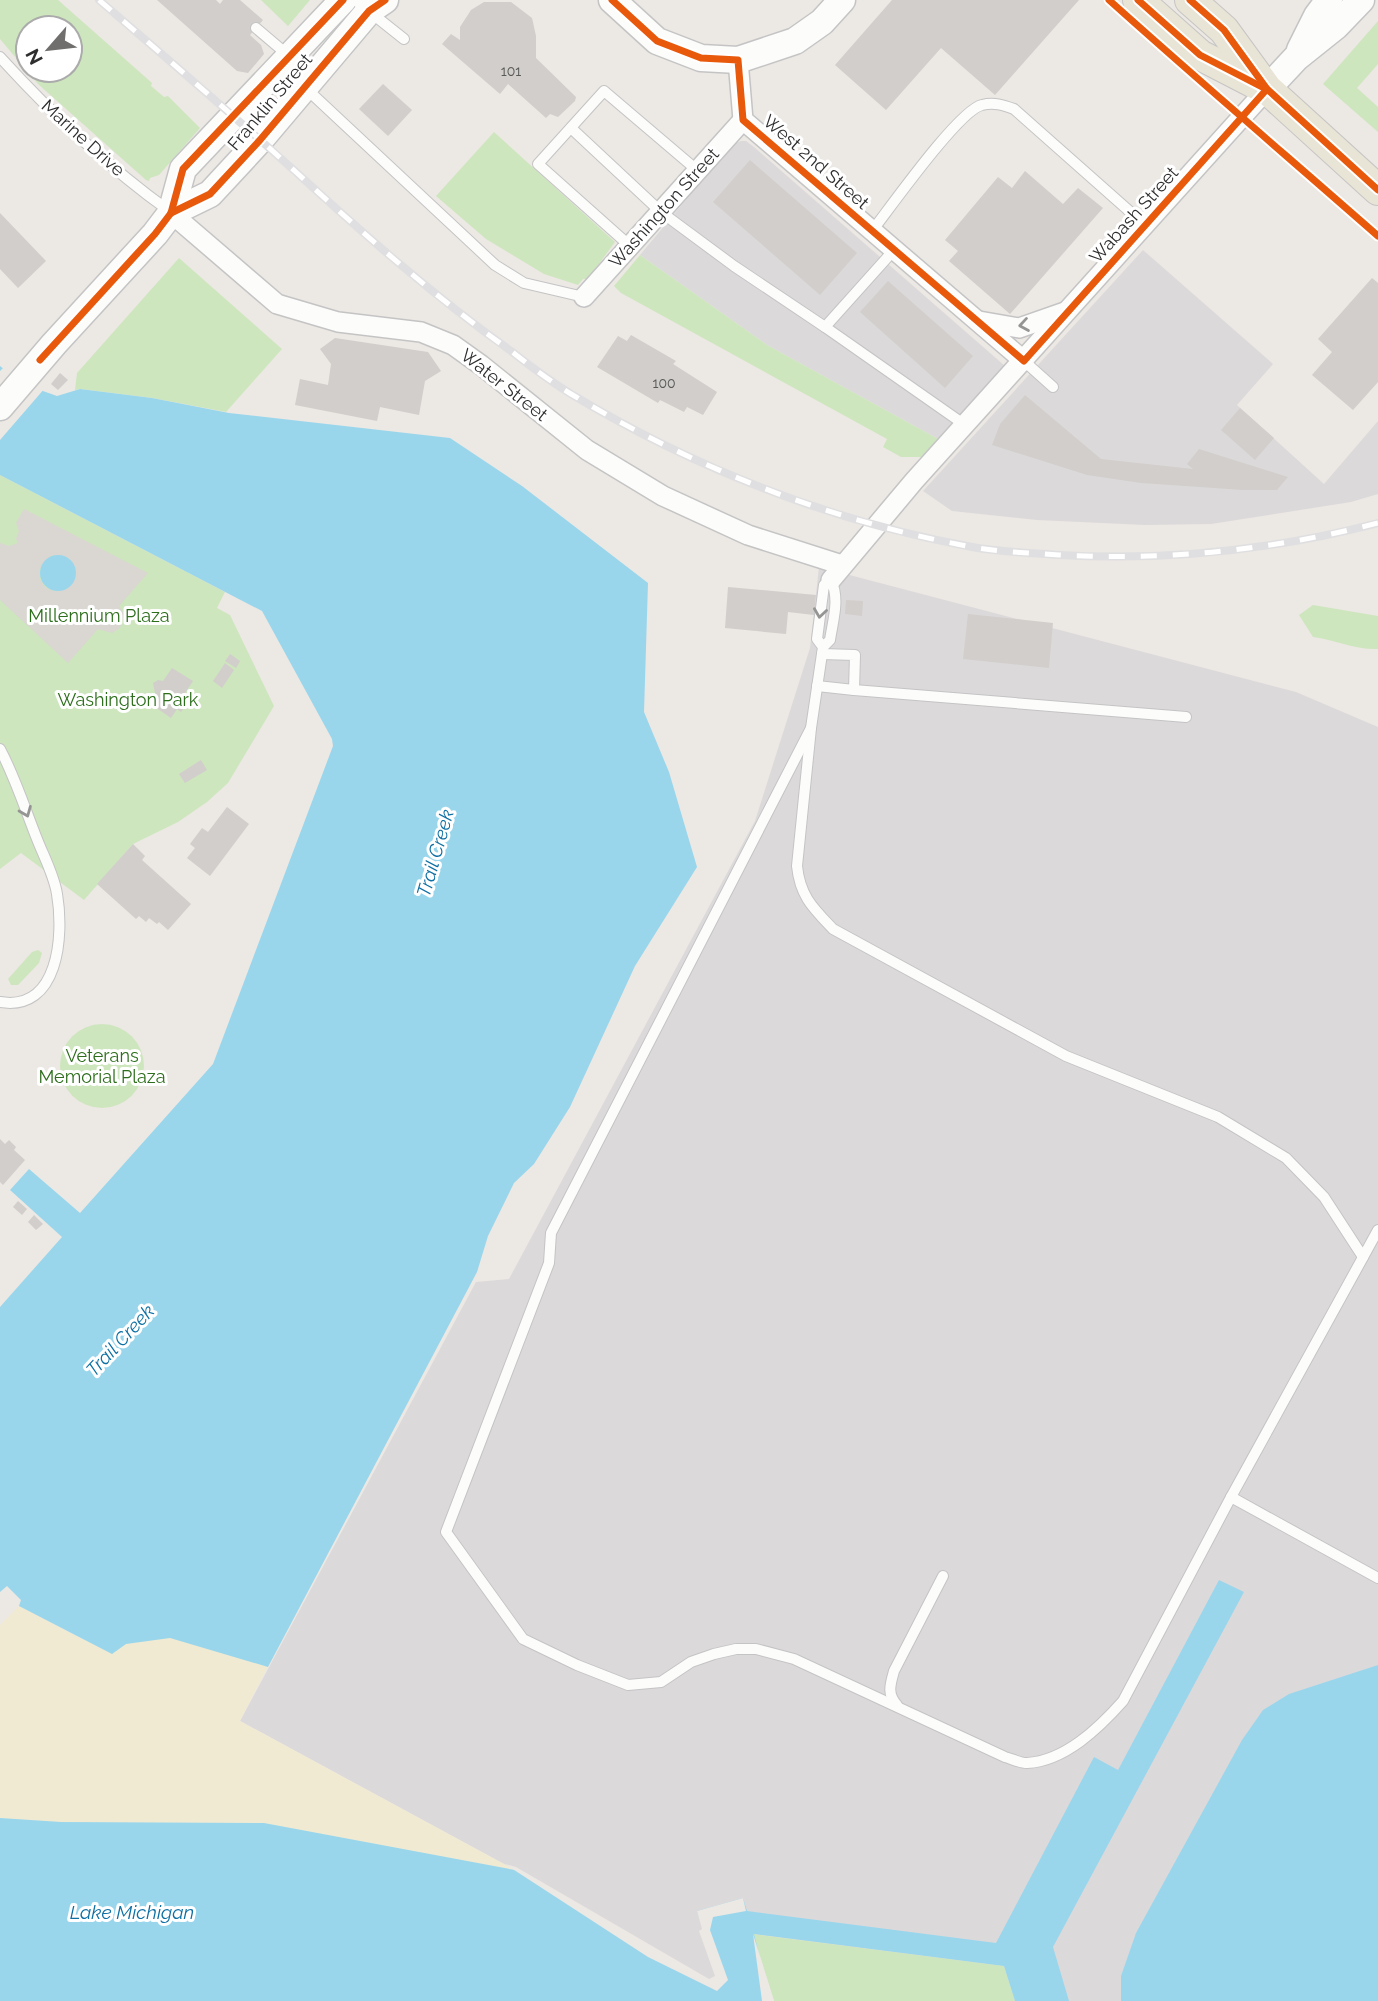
<svg xmlns="http://www.w3.org/2000/svg" width="1378" height="2001" viewBox="0 0 1378 2001" font-family="Raleway,sans-serif">
	<style>
		.industrial { fill: #dcd9db }
		.green { fill: #cee6be; fill-rule: evenodd }
		.sand { fill: #f0ead3 }
		.plaza { fill: #dad6d2; fill-rule: evenodd }
		.water { fill: #99d6ec }
		.pier { fill: #ece8e4 }
		.building { fill: #d1cecb }
		.lines { fill: none; stroke-linecap: round; stroke-linejoin: round }
		.lane-casing { stroke: #c5c4c5; stroke-width: 12 }
		.street-casing { stroke: #c5c4c5; stroke-width: 22 }
		.secondary-casing { stroke: #c5c4c5; stroke-width: 29 }
		.primary-casing { stroke: #c6c5c4; stroke-width: 32 }
		.lane { stroke: #fcfcfb; stroke-width: 10 }
		.street { stroke: #fcfcfb; stroke-width: 19 }
		.secondary { stroke: #fcfcfb; stroke-width: 26 }
		.primary { stroke: #e8e4d6; stroke-width: 30 }
		.rail-casing { stroke: #dfdfe1; stroke-width: 8 }
		.rail { stroke: #fff; stroke-width: 5; stroke-dasharray: 16; stroke-linecap: butt }
		.cycleway-casing { stroke: #fff; stroke-width: 11 }
		.cycleway { stroke: #e8590c; stroke-width: 7 }
		.oneway { stroke: #959594 }
		.labels { text-anchor: middle; stroke-width: 6; stroke-linejoin: round; paint-order: stroke }
		.number-label { font-size: 14px; fill: #585857 }
		.street-label { font-size: 18px; fill: #2e2e2e; stroke: #fff }
		.park-label { font-size: 18px; fill: #2c6e1b; stroke: #fff }
		.water-label { font-size: 19px; font-style: italic; fill: #0d6fa3; stroke: #fff }
	</style>
	<rect width="100%" height="100%" fill="#ece8e4"/>
	<!-- industrial -->
	<g class="industrial">
		<path d="M741,141H746L754,147L1005,366L940,440L767,345L640,255L720,159L734,144Z"/>
		<path d="M1143,250L1273,364L1237,405L1324,484L1378,421V494L1351,502L1211,524L1145,525L1037,520L952,511L923,491Z"/>
		<path d="M819,567L1296,692L1378,727V2001H1015L1004,1966L753,1934L719,1978L709,1983L515,1870L240,1721L476,1282L509,1279L755,821L810,648Z"/>
	</g>
	<!-- green -->
	<g class="green">
		<path d="M0,0H58L152,83L151,86L164,97L168,96L200,128L159,175L150,178L149,181L146,180L38,84L0,39ZM28,28H70V70H28Z"/>
		<path d="M261,0H310L288,26Z"/>
		<path d="M1378,21V64L1357,88L1378,107V132L1323,84Z"/>
		<path d="M494,132L615,242L588,279H583L578,285L544,274L486,239L436,196Z"/>
		<path d="M640,255L767,345L940,440L921,457H901L883,447L887,439L621,293L614,286Z"/>
		<path d="M179,258L282,349L226,412L152,398L80,389L75,390L77,373Z"/>
		<path d="M0,475L225,592L217,608L230,615L274,706L228,783L207,802L178,822L133,844L84,900L21,853L0,869Z"/>
		<path d="M1313,605L1378,616V649C1355,650 1335,640 1313,637L1299,615Z"/>
		<path d="M38,950L42,953L39,963L18,985H11L8,979L32,952Z"/>
		<circle cx="102" cy="1066" r="42"/>
		<path d="M753,1934L1004,1966L1015,2001H774Z"/>
	</g>
	<!-- sand -->
	<path class="sand" d="M19,1606L84,1640L135,1628L278,1647L240,1721L515,1870L648,1957L0,2001V1625Z"/>
	<!-- plaza -->
	<path class="plaza" d="M24,509L148,573L119,606L124,614L120,628L112,633L98,629L68,663L0,600V543L9,546L18,543L16,539L19,531L16,523ZM60,555L69,559L75,567L76,577L67,589L54,591L45,587L40,579V569L45,561L51,556Z"/>
	<!-- water -->
	<g class="water">
		<path d="M0,366L23,384L57,396L80,389L152,398L229,413L450,438L522,486L648,583L644,712L669,772L697,867L635,966L570,1107L534,1164L514,1183L488,1236L477,1272L268,1667L170,1638L126,1644L112,1654L19,1606L21,1600L7,1586L0,1592V1307L62,1237L10,1190L29,1169L80,1213L213,1064L333,746L332,739L262,611L0,475Z"/>
		<circle cx="58" cy="573" r="18"/>
		<path d="M1219,1580L1244,1592L1053,1947L1069,2001H1015L1004,1966L754,1934L771,2001H0V1818L61,1822L264,1823L515,1870L709,1983L719,1978L697,1911L743,1898L747,1911L996,1943L1094,1757L1118,1770Z"/>
		<path d="M1378,1665V2001H1121V1976L1136,1933L1242,1740L1263,1710L1289,1694Z"/>
	</g>
	<!-- pier -->
	<g class="pier">
		<path d="M5,366L25,381L45,388L0,440V371Z"/>
		<path d="M505,1864L516,1867L709,1979L715,1976L699,1931L702,1929L697,1911L743,1898L746,1911L713,1917L710,1930L728,1980L717,1991L648,1957Z"/>
		<path d="M753,1934L774,2001H762Z"/>
	</g>
	<!-- building -->
	<g class="building">
		<path d="M157,0H216L220,4L223,0H240L263,20L250,35L261,45L264,54L248,73L237,71Z"/>
		<path d="M892,0H1079L995,95L941,48L886,110L835,65Z"/>
		<path d="M484,2H511L532,18L536,36V58L576,97L575,101L558,117L550,114L546,118L508,84L500,94L442,44L451,34L460,40V27L471,10Z"/>
		<path d="M383,84L412,110L388,136L359,109Z"/>
		<path d="M750,160L857,253L820,295L713,202Z"/>
		<path d="M1025,171L1063,204L1078,188L1103,208L1010,314L949,261L958,251L945,240L998,177L1012,188Z"/>
		<path d="M0,213L46,261L18,288L0,269Z"/>
		<path d="M1372,278L1378,283V382L1353,410L1312,375L1332,352L1318,339Z"/>
		<path d="M888,281L973,356L945,388L860,312Z"/>
		<path d="M631,335L676,361L673,364L717,392L703,415L687,407L684,412L660,400L658,403L597,367L618,336L627,341Z"/>
		<path d="M335,338L428,352L441,371L425,381L419,415L380,407L377,421L295,405L300,379L328,385L331,364L320,349Z"/>
		<path d="M60,373L68,380L58,390L51,384Z"/>
		<path d="M1025,395L1101,459L1193,469L1187,464L1199,449L1288,477L1277,490H1243L1141,483L1087,475L992,445L1000,424Z"/>
		<path d="M1240,408L1274,438L1255,460L1221,430Z"/>
		<path d="M728,587L816,595L814,615L788,612L786,634L725,628Z"/>
		<path d="M846,600L863,601L862,616L845,614Z"/>
		<path d="M968,614L1053,623L1049,668L963,659Z"/>
		<path d="M230,654L240,661L236,668L225,661Z"/>
		<path d="M225,663L234,670L222,688L213,681Z"/>
		<path d="M172,668L193,681L183,696L189,701L181,712L177,709L171,718L149,703L155,693L153,683L158,680L163,681Z"/>
		<path d="M201,760L207,770L185,783L179,774Z"/>
		<path d="M227,807L249,824L210,876L187,858L195,848L190,844L202,828L208,832Z"/>
		<path d="M133,844L145,856L142,860L191,904L168,930L159,922L157,924L149,918L146,922L139,916L136,919L97,884Z"/>
		<path d="M0,1139L5,1144L9,1140L16,1147L14,1150L25,1160L3,1185L0,1182Z"/>
		<path d="M18,1201L27,1209L22,1215L13,1207Z"/>
		<path d="M34,1215L43,1224L36,1230L28,1222Z"/>
	</g>
	<g class="lines">
		<!-- lane casing -->
		<g class="lane-casing">
			<g id="lane">
				<path d="M355,0L404,39"/>
				<path d="M256,28L289,56"/>
				<path d="M0,57C51,113 107,166 168,210"/>
				<path d="M282,66L495,265L524,283L584,297"/>
				<path d="M571,128L661,212L734,266L825,327L894,250"/>
				<path d="M872,231C890,208 959,110 982,105C994,102 1003,105 1014,109L1145,225"/>
				<path d="M630,246L538,164L604,91L698,171"/>
				<path d="M825,327L965,425"/>
				<path d="M1024,361L1053,387"/>
				<path d="M823,647L817,639L824,585L831,580C840,599 833,620 830,640L823,647L811,728L797,866C800,896 813,908 833,929L1066,1056L1218,1117L1286,1158L1324,1197L1363,1257"/>
				<path d="M822,654L855,655L854,690L1186,717"/>
				<path d="M817,686L854,690"/>
				<path d="M811,728L551,1233L549,1263L446,1532L523,1639L577,1665L628,1685L661,1682L691,1662L714,1654L736,1649H756L794,1659L1005,1757C1012,1759 1020,1763 1027,1763C1065,1761 1099,1728 1123,1701L1231,1497L1378,1230"/>
				<path d="M0,749C15,777 25,809 37,839C44,857 54,875 57,894C64,935 59,1012 0,1002"/>
				<path d="M1231,1497L1378,1578"/>
				<path d="M897,1705C887,1694 890,1685 894,1671L943,1576"/>
			</g>
		</g>
		<!-- street casing -->
		<g class="street-casing">
			<g id="street">
				<path d="M738,60L743,120L1024,361"/>
				<path d="M171,213L277,304L338,322L421,332L453,345L481,365L587,450L663,496L748,535L842,565"/>
				<path d="M584,297L743,120"/>
				<path d="M979,321L1019,328L1065,312"/>
				<path d="M831,580L914,481L1267,89"/>
			</g>
		</g>
		<!-- secondary casing -->
		<g class="secondary-casing">
			<g id="secondary">
				<path d="M612,0L657,41L701,58L738,60L795,41L822,22L842,0"/>
				<path d="M1300,50L1317,16L1329,0"/>
				<path d="M1267,89L1296,58L1336,26L1361,0"/>
				<path d="M171,213L210,194L260,140L369,11L385,0"/>
				<path d="M0,407L54,344L155,234L171,213L183,169L343,0"/>
			</g>
		</g>
		<!-- primary casing -->
		<g class="primary-casing">
			<g id="primary">
				<path d="M1138,0L1200,55L1260,86"/>
				<path d="M1190,0L1224,30L1267,89L1378,190"/>
			</g>
		</g>
		<!-- lane -->
		<use href="#lane" class="lane"/>
		<!-- street -->
		<use href="#street" class="street"/>
		<!-- secondary -->
		<use href="#secondary" class="secondary"/>
		<!-- primary -->
		<use href="#primary" class="primary"/>
		<!-- rail casing -->
		<g class="rail-casing">
			<path id="rail" d="M99,0C165,57 232,114 297,173C366,236 435,297 511,351C530,366 550,381 571,394C694,468 830,521 972,547C1000,552 1030,553 1059,555C1167,561 1273,550 1378,523"/>
		</g>
		<!-- rail -->
		<use href="#rail" class="rail"/>
		<!-- cycleway casing -->
		<g class="cycleway-casing">
			<g id="cycleway">
				<path d="M612,0L657,41L701,58L738,60L743,120L1024,361L1267,89"/>
				<path d="M1109,0C1198,80 1288,157 1378,236"/>
				<path d="M1138,0L1200,55L1264,88"/>
				<path d="M1190,0L1224,30L1267,89L1378,190"/>
				<path d="M171,213L210,194L260,140L369,11L385,0"/>
				<path d="M40,360L155,234L171,213L183,169L343,0"/>
			</g>
		</g>
		<!-- cycleway -->
		<use href="#cycleway" class="cycleway"/>
	</g>
	<!-- one-way arrows -->
	<defs><path id="oneway-chevron" d="M-2-3.5L2.5 0L-2 3.5" fill="none" stroke-width="1.6" stroke-linecap="round" stroke-linejoin="round" transform="scale(1.75)"/></defs>
	<g class="oneway">
		<use href="#oneway-chevron" transform="translate(1024 325) rotate(171)"/>
		<use href="#oneway-chevron" transform="translate(820 613) rotate(98)"/>
		<use href="#oneway-chevron" transform="translate(26 812) rotate(68)"/>
	</g>
	<g class="labels">
		<!-- number labels -->
		<g class="number-label">
			<text x="511" y="76">101</text>
			<text x="664" y="388">100</text>
		</g>
		<!-- street labels -->
		<g class="street-label">
			<text transform="translate(270 102) rotate(-50)" y="6">Franklin Street</text>
			<text transform="translate(83 138) rotate(42)" y="6">Marine Drive</text>
			<text transform="translate(816 162) rotate(41)" y="6">West 2nd Street</text>
			<text transform="translate(664 208) rotate(-48)" y="6">Washington Street</text>
			<text transform="translate(1134 215) rotate(-48)" y="6">Wabash Street</text>
			<text transform="translate(504 385) rotate(38)" y="6">Water Street</text>
		</g>
		<!-- park labels -->
		<g class="park-label">
			<text x="99" y="622">Millennium Plaza</text>
			<text x="128" y="706">Washington Park</text>
			<text x="102" y="1062">Veterans<tspan x="102" dy="21">Memorial Plaza</tspan></text>
		</g>
		<!-- water labels -->
		<g class="water-label">
			<text transform="translate(435 853) rotate(-74)" y="7">Trail Creek</text>
			<text transform="translate(120 1340) rotate(-47)" y="7">Trail Creek</text>
			<text x="132" y="1919">Lake Michigan</text>
		</g>
	</g>
	<!-- north arrow -->
	<g transform="translate(49 49) rotate(242)"><circle r="33" fill="#ffffff" stroke="#ababab" stroke-width="2"/>
	<path d="M0-5L12 26L0 18L-12 26Z" fill="#706f6e"/>
	<text y="-10" font-size="19" font-weight="bold" text-anchor="middle" fill="#2e2e2e">N</text>
	</g>
</svg>
